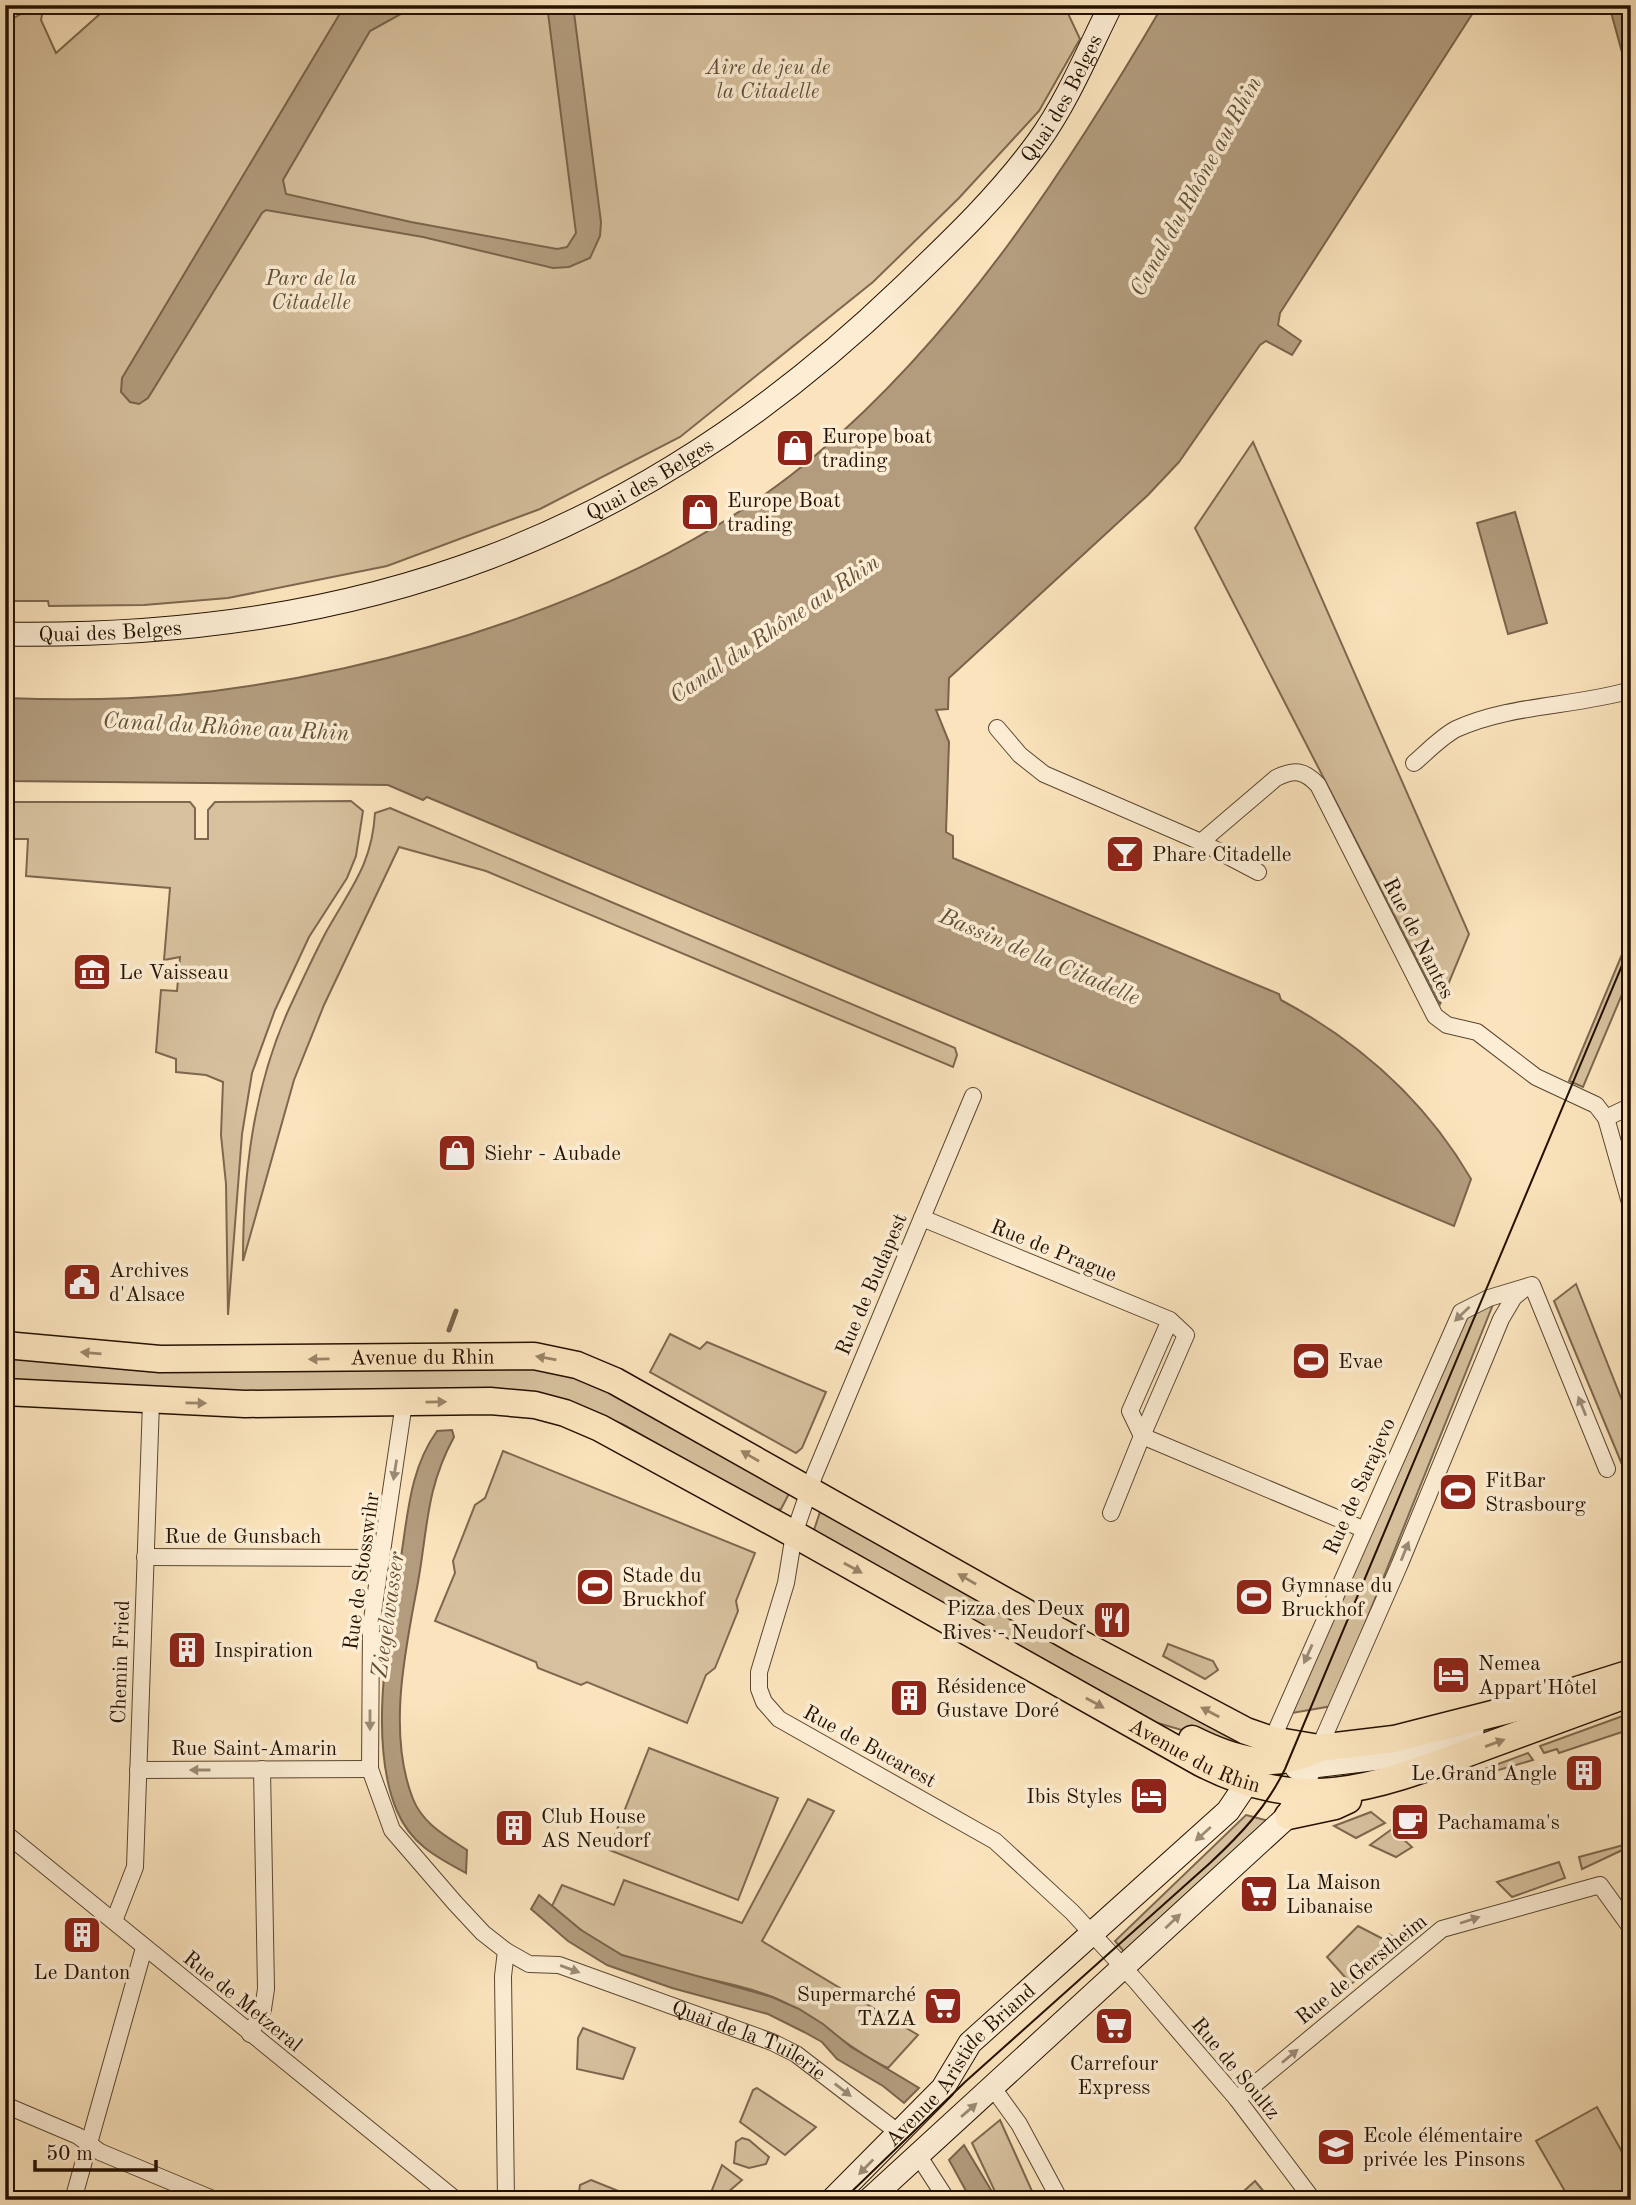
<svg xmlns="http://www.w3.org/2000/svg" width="1636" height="2205" viewBox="0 0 1636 2205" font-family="'Old Standard TT',serif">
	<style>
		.green { fill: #d6c09d; stroke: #7d684f; stroke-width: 2 }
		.water { fill: #b29c7d; stroke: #79644b; stroke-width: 2 }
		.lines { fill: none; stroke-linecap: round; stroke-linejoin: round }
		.stream { stroke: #79644b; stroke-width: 5 }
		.street-casing { stroke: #5a4630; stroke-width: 18 }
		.secondary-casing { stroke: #241101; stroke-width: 25 }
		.primary-casing { stroke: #241101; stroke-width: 29 }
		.street { stroke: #fcedd4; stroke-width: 16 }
		.secondary { stroke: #fcedd4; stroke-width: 23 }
		.primary { stroke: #fbe4bd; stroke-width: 26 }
		.tram { stroke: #241101; stroke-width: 2 }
		.oneway { fill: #9b8a75 }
		.oneway2 { fill: #9a8568 }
		.labels { text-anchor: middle; stroke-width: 7; stroke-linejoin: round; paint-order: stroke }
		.park-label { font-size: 21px; font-style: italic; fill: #624e38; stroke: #fcedd4 }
		.street-label { font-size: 21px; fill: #241101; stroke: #fcedd4 }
		.poi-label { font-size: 21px; fill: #241101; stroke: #fcedd4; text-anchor: start }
		.water-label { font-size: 23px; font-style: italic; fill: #645039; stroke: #fcedd4 }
	</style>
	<rect width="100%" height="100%" fill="#fbe4bd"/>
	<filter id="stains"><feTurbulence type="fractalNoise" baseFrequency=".00286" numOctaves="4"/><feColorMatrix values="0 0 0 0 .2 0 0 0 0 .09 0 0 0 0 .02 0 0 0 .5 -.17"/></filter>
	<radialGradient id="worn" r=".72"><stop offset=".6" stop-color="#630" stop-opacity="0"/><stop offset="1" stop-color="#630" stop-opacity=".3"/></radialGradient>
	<!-- green -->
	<g class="green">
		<path d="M37,5H44L41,20L56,53L110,5H1064L1080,39L1039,111L959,198L873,282L680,437L540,509L387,566L228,598L144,605L49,606L48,601H5V23Z"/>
		<path d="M1253,442L1469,934L1440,1004L1195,528Z"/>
		<path d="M351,801L363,811L356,856L347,878L309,937L275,1010L252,1073L242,1134L228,1315L226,1184L221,1135L223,1082L206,1075L176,1072V1059L156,1052L161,990L177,991L180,957L164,960L170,888L26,876L28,839H5V802H190L195,808V839H208V810L215,802Z"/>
		<path d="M390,808L955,1048L957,1055L953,1067L486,871L399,847L324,1005L294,1080L243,1261C243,1175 253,1090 288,1011C300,985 312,959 325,934C349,890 372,866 375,813Z"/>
		<path d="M1631,933V973L1583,1087L1569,1081Z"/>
		<path d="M1576,1284L1631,1423V1486L1554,1301Z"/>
		<path d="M1494,1302L1332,1706L1292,1713L1461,1318Z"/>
		<path d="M670,1334L700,1349L707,1342L826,1392L802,1448L796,1453L650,1372Z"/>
		<path d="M5,1355L515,1363L582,1377L792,1488L781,1509L774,1510L624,1425L583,1407L5,1384Z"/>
		<path d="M503,1451L755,1553L736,1601L738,1611L715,1668L706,1675L687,1723L587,1682L581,1685L538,1668L536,1662L435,1621L455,1573L453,1561L475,1505L485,1498Z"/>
		<path d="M821,1509L1242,1740L1250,1750L1144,1719L812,1536Z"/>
		<path d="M1168,1644L1213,1661L1218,1670L1205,1679L1163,1656Z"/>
		<path d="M1631,1713V1729L1559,1753L1557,1749L1544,1753L1540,1746Z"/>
		<path d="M649,1748L778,1798L738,1900L609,1850Z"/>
		<path d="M1528,1753L1533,1760L1461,1781L1460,1778Z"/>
		<path d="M808,1799L834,1811L762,1941L918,2035L888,2068C847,2049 817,2016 775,1998C726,1978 670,1976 621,1955C595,1944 574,1924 552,1906L562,1885L614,1905L624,1880L742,1923Z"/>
		<path d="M1371,1812L1385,1823L1356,1838L1334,1826Z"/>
		<path d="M1246,1815L1269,1821L1131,1960L1115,1941Z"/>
		<path d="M1392,1829L1412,1847L1396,1857L1370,1845Z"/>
		<path d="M1631,1843V1846L1582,1869L1579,1857Z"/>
		<path d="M1559,1862L1565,1878L1512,1897L1497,1882Z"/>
		<path d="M1358,1926L1383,1939L1389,1934L1403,1944L1351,1984L1327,1957Z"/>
		<path d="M583,2028L635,2048L623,2079L577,2069L578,2038Z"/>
		<path d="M757,2088L816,2127L785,2155L740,2122L753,2090Z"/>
		<path d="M1597,2107L1631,2168V2200H1570L1536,2141Z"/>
		<path d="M1000,2120L1036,2200H999L972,2143Z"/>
		<path d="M742,2138L749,2140L769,2157L766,2164L749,2168L734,2163L736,2142Z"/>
		<path d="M722,2165L742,2180L719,2200H708Z"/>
		<path d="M591,2180L636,2198L637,2200H578L580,2185Z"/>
		<path d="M1255,2181L1271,2200H1234Z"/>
	</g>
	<!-- water -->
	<g class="water">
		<path d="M345,5H417L370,31L283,180L286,194L411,222L557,249L567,247L576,233L547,5H573L601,222L600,236L590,258L569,267L553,268L423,237L266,210L262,213L148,398L139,404L130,402L121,392L122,378Z"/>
		<path d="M1163,5H1478L1280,313L1278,325L1301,341L1292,355L1266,341L1260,345L1179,462L1148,495L949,678L948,709L936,710L949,742L946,832L953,836V858L1279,994L1281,1000C1361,1043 1425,1100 1471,1179L1454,1226L427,797L423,800L388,785L5,781V698C63,700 121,700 178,695C390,674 653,594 817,454C961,332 1068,167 1163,5Z"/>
		<path d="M1609,5H1631V85Z"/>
		<path d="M1515,512L1547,623L1508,634L1477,523Z"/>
		<path d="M452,1430L454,1437C424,1492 428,1534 416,1593C404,1656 388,1736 413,1799C423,1824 446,1836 467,1850L466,1873C436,1857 411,1844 397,1811C367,1741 389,1630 401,1557C408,1513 410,1469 437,1431Z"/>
		<path d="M539,1895L581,1930L622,1955L772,1997L799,2009L823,2024L851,2047L919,2088L904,2103L883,2086L837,2059L822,2042L804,2032L768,2014L672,1988L607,1965L568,1941L531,1909Z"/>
		<path d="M964,2145L997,2200H971L949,2160Z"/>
	</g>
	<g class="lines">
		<!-- stream -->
		<path class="stream" d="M449,1330L456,1311"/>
		<!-- street casing -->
		<g class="street-casing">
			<g id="street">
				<path d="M5,7L9,5"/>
				<path d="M997,728L1020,755L1044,774L1201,842L1258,872"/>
				<path d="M1414,763C1427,752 1441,737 1456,729C1511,704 1574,707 1631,690"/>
				<path d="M1201,842L1276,778C1294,769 1304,770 1318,785L1435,1016L1447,1025L1477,1032L1536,1077L1596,1105L1606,1118L1631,1206"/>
				<path d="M973,1096L814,1476L794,1534L786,1583L759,1672V1689L764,1702L779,1719L995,1841L1072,1912L1135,1980L1237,2099L1313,2200"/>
				<path d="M1606,1118L1631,1106"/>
				<path d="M922,1218L1170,1320L1186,1335L1142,1436L1130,1411L1170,1320"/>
				<path d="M404,1403L371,1626L370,1769L392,1830L455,1903L483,1933L506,1951L503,1976L506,2200"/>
				<path d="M1111,1513L1142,1436L1363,1529"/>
				<path d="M145,1557L382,1558"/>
				<path d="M1272,1740L1461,1312L1489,1298L1532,1285L1607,1469"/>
				<path d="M1319,1748L1399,1566L1501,1319L1514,1297L1524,1289"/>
				<path d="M138,1770L370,1769"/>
				<path d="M5,1833L456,2200"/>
				<path d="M114,1921L135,1867L151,1402"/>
				<path id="s1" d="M506,1951L529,1964L559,1965L772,2042L796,2054L899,2133"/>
				<path d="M250,2034L263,2009L266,1989L262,1769"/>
				<path d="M993,2088L1019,2124L1060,2200"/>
				<path d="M1237,2099L1442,1929L1600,1885L1631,1928"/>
				<path d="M5,2105L78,2136L100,2152L215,2200"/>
				<path d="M918,2155L947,2200"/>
				<path d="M73,2200L144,1948"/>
			</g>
		</g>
		<!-- secondary casing -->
		<g class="secondary-casing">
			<g id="secondary">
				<path id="s2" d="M5,634C363,639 640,539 900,290C949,243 997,198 1038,142C1068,100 1088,51 1111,5"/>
				<path d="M1297,1768L1387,1757L1472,1731"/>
				<path id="s3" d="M832,2200L943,2088L970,2043L1228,1811L1257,1768"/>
				<path d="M869,2200L1288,1816L1319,1748"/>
			</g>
		</g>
		<!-- primary casing -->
		<g class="primary-casing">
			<g id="primary">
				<path id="s4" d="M5,1345L160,1359L534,1356L577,1365L615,1381L1080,1643L1246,1731L1272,1740L1319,1748L1394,1739L1536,1703L1631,1673"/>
				<path id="s5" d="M5,1392L245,1404L490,1401L535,1405L565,1413L600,1428L794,1534L1201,1763C1304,1816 1376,1787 1476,1750C1528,1731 1579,1712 1631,1693"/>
				<path d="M1192,1739C1234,1760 1271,1771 1315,1750"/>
				<path d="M1288,1816L1335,1806L1348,1800"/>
			</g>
		</g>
		<!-- street -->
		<use href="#street" class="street"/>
		<!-- secondary -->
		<use href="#secondary" class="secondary"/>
		<!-- primary -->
		<use href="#primary" class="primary"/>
		<!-- tram -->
		<path class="tram" d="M843,2200L965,2082L1210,1863C1241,1834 1266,1808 1285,1769L1631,944"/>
	</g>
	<!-- one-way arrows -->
	<defs><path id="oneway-solid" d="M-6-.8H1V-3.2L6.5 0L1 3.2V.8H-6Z" transform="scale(1.75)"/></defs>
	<g class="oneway">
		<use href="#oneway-solid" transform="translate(1462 1314) rotate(136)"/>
		<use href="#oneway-solid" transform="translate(1582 1406) rotate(-112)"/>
		<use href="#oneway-solid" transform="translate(395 1470) rotate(99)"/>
		<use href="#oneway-solid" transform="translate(1405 1551) rotate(-68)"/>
		<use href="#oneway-solid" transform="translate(1308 1654) rotate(114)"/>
		<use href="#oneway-solid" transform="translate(370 1720) rotate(90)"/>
		<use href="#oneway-solid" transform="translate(200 1770) rotate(180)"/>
		<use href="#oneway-solid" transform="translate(1203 1834) rotate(138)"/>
		<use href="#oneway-solid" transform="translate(1470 1920) rotate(-18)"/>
		<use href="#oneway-solid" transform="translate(1173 1921) rotate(-43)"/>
		<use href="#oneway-solid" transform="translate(570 1969) rotate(20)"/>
		<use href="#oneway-solid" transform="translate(1290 2056) rotate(-40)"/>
		<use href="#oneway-solid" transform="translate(843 2090) rotate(38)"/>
		<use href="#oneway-solid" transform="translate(969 2110) rotate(-41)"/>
		<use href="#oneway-solid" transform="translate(866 2167) rotate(134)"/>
	</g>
	<g class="oneway2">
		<use href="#oneway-solid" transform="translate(91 1353) rotate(-175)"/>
		<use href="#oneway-solid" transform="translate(546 1358) rotate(-170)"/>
		<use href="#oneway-solid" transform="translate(319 1359) rotate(179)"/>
		<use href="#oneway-solid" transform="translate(436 1402) rotate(-1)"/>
		<use href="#oneway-solid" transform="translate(196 1403) rotate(1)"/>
		<use href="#oneway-solid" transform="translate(750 1456) rotate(-150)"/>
		<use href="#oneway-solid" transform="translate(853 1568) rotate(29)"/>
		<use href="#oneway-solid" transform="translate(967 1579) rotate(-150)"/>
		<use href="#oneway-solid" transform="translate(1095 1703) rotate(29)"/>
		<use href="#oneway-solid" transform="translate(1210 1712) rotate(-152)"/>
		<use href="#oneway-solid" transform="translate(1495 1743) rotate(-20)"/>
	</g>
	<!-- icons -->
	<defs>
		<g id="shop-square" transform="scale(2.0125)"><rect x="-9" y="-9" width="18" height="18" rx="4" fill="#8f2418" stroke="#fcedd4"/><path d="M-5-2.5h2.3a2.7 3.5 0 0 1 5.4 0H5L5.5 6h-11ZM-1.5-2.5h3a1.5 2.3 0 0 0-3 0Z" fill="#fff"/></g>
		<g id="bar-square" transform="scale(2.0125)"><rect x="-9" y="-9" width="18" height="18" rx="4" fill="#8f2418" stroke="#fcedd4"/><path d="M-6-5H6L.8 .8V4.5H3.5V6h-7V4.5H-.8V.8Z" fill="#fff"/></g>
		<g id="museum-square" transform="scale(2.0125)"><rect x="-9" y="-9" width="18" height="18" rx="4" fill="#8f2418" stroke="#fcedd4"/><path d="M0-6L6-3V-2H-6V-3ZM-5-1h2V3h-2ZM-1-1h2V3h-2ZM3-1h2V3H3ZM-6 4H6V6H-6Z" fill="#fff"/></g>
		<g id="civic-square" transform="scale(2.0125)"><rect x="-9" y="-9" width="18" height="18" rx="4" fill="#8f2418" stroke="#fcedd4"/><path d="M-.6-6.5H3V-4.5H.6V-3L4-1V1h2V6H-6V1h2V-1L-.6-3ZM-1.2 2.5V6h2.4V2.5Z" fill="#fff"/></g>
		<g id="stadium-square" transform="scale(2.0125)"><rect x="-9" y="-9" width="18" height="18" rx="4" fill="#8f2418" stroke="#fcedd4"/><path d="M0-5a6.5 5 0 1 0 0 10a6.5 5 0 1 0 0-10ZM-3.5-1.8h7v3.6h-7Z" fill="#fff"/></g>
		<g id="restaurant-square" transform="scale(2.0125)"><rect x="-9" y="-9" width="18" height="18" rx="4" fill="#8f2418" stroke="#fcedd4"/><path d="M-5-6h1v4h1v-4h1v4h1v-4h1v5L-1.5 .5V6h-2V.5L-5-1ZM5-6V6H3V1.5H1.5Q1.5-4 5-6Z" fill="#fff"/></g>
		<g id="building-square" transform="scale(2.0125)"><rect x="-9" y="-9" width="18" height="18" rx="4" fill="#8f2418" stroke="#fcedd4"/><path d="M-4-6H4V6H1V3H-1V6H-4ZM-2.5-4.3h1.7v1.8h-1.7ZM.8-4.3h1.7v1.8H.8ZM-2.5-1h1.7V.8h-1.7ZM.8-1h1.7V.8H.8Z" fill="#fff"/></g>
		<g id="hotel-square" transform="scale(2.0125)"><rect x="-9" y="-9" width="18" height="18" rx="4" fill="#8f2418" stroke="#fcedd4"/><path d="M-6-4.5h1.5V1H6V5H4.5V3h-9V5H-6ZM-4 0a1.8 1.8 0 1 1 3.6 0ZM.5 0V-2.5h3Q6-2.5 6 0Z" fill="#fff"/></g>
		<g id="cafe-square" transform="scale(2.0125)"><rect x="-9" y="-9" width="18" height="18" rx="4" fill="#8f2418" stroke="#fcedd4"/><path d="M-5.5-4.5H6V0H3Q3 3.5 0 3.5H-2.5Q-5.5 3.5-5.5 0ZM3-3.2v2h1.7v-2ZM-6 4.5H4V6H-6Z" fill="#fff"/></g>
		<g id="supermarket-square" transform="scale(2.0125)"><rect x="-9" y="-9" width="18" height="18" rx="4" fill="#8f2418" stroke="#fcedd4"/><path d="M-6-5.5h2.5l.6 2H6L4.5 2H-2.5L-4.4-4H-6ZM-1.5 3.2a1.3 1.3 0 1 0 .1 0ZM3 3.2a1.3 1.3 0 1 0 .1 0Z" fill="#fff"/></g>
		<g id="school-square" transform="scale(2.0125)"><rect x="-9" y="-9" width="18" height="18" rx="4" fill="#8f2418" stroke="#fcedd4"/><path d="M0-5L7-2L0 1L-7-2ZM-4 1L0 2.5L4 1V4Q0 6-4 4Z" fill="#fff"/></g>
	</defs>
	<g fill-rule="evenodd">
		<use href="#shop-square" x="795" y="448"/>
		<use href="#shop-square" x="700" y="512"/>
		<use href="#bar-square" x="1125" y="854"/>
		<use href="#museum-square" x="92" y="972"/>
		<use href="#shop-square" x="457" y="1153"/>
		<use href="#civic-square" x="82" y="1282"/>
		<use href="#stadium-square" x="1311" y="1361"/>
		<use href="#stadium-square" x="1458" y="1492"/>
		<use href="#stadium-square" x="595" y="1587"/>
		<use href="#stadium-square" x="1254" y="1597"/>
		<use href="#restaurant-square" x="1112" y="1620"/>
		<use href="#building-square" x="187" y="1650"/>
		<use href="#hotel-square" x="1451" y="1675"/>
		<use href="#building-square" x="909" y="1698"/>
		<use href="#building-square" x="1584" y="1773"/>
		<use href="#hotel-square" x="1149" y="1796"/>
		<use href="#cafe-square" x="1410" y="1822"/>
		<use href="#building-square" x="514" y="1828"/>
		<use href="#supermarket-square" x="1259" y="1894"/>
		<use href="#building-square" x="82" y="1935"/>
		<use href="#supermarket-square" x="943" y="2006"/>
		<use href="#supermarket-square" x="1114" y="2026"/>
		<use href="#school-square" x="1336" y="2147"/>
	</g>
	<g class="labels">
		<!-- park labels -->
		<g class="park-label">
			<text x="768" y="74">Aire de jeu de<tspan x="768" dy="24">la Citadelle</tspan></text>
			<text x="311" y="285">Parc de la<tspan x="311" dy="24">Citadelle</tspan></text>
		</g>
		<!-- street labels -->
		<g class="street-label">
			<text dy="7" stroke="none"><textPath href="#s2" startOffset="1239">Quai des Belges</textPath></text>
			<text dy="7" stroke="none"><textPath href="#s2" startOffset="672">Quai des Belges</textPath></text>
			<text dy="7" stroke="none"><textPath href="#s2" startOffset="105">Quai des Belges</textPath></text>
			<text transform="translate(1419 938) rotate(63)" y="7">Rue de Nantes</text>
			<text transform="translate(1054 1250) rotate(22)" y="7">Rue de Prague</text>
			<text transform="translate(871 1284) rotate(-67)" y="7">Rue de Budapest</text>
			<text dy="7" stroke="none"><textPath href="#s4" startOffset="418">Avenue du Rhin</textPath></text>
			<text transform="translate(1359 1486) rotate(-66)" y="7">Rue de Sarajevo</text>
			<text x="243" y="1543">Rue de Gunsbach</text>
			<text transform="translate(361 1571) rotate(-82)" y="7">Rue de Stosswihr</text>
			<text transform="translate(120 1662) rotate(-88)" y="7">Chemin Fried</text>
			<text transform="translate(870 1746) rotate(29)" y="7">Rue de Bucarest</text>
			<text x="254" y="1755">Rue Saint-Amarin</text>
			<text dy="7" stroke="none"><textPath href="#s5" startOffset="1279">Avenue du Rhin</textPath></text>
			<text transform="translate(1361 1969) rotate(-39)" y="7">Rue de Gerstheim</text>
			<text transform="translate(243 2001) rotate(39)" y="7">Rue de Metzeral</text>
			<text dy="7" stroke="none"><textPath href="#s1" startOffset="261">Quai de la Tuilerie</textPath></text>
			<text dy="7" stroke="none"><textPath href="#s3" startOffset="187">Avenue Aristide Briand</textPath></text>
			<text transform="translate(1236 2068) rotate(50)" y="7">Rue de Soultz</text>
		</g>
		<!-- poi labels -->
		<g class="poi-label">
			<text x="822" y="443">Europe boat<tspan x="822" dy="24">trading</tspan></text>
			<text x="727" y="507">Europe Boat<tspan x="727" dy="24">trading</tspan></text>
			<text x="1152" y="861">Phare Citadelle</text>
			<text x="119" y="979">Le Vaisseau</text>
			<text x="484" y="1160">Siehr - Aubade</text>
			<text x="109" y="1277">Archives<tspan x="109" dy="24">d'Alsace</tspan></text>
			<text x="1338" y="1368">Evae</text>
			<text x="1485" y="1487">FitBar<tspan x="1485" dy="24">Strasbourg</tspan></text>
			<text x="622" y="1582">Stade du<tspan x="622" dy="24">Bruckhof</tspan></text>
			<text x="1281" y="1592">Gymnase du<tspan x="1281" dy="24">Bruckhof</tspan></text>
			<text x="1085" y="1615" text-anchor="end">Pizza des Deux<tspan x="1085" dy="24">Rives - Neudorf</tspan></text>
			<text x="214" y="1657">Inspiration</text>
			<text x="1478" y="1670">Nemea<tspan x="1478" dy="24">Appart'Hôtel</tspan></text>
			<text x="936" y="1693">Résidence<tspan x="936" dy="24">Gustave Doré</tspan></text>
			<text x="1557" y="1780" text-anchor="end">Le Grand Angle</text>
			<text x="1122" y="1803" text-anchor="end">Ibis Styles</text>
			<text x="541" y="1823">Club House<tspan x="541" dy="24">AS Neudorf</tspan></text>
			<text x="1437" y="1829">Pachamama's</text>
			<text x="1286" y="1889">La Maison<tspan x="1286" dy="24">Libanaise</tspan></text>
			<text x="82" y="1979" text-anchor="middle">Le Danton</text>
			<text x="916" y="2001" text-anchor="end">Supermarché<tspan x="916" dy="24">TAZA</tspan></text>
			<text x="1114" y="2070" text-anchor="middle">Carrefour<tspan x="1114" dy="24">Express</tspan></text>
			<text x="1363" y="2142">Ecole élémentaire<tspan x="1363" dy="24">privée les Pinsons</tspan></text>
		</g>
		<!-- water labels -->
		<g class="water-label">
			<text transform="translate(1195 186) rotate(-61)" y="8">Canal du Rhône au Rhin</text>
			<text transform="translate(774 628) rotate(-34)" y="8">Canal du Rhône au Rhin</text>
			<text transform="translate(226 726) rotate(3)" y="8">Canal du Rhône au Rhin</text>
			<text transform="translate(1040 956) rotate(23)" y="8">Bassin de la Citadelle</text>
			<text transform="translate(387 1615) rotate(-82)" y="8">Ziegelwasser</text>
		</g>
	</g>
	<!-- margin -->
	<rect width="1636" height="2205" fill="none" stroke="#fbe4bd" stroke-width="28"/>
	<rect x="7" y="7" width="1622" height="2191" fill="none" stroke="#241101" stroke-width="3.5"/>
	<rect x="14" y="14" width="1608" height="2177" fill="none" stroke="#241101" stroke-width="2"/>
	<!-- scale -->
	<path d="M35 2160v10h121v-10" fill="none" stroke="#241101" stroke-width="3.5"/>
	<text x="46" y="2160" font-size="21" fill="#241101" stroke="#fcedd4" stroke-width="5" paint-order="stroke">50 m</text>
	<rect width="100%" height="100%" filter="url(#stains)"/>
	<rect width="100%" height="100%" fill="url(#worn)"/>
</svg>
